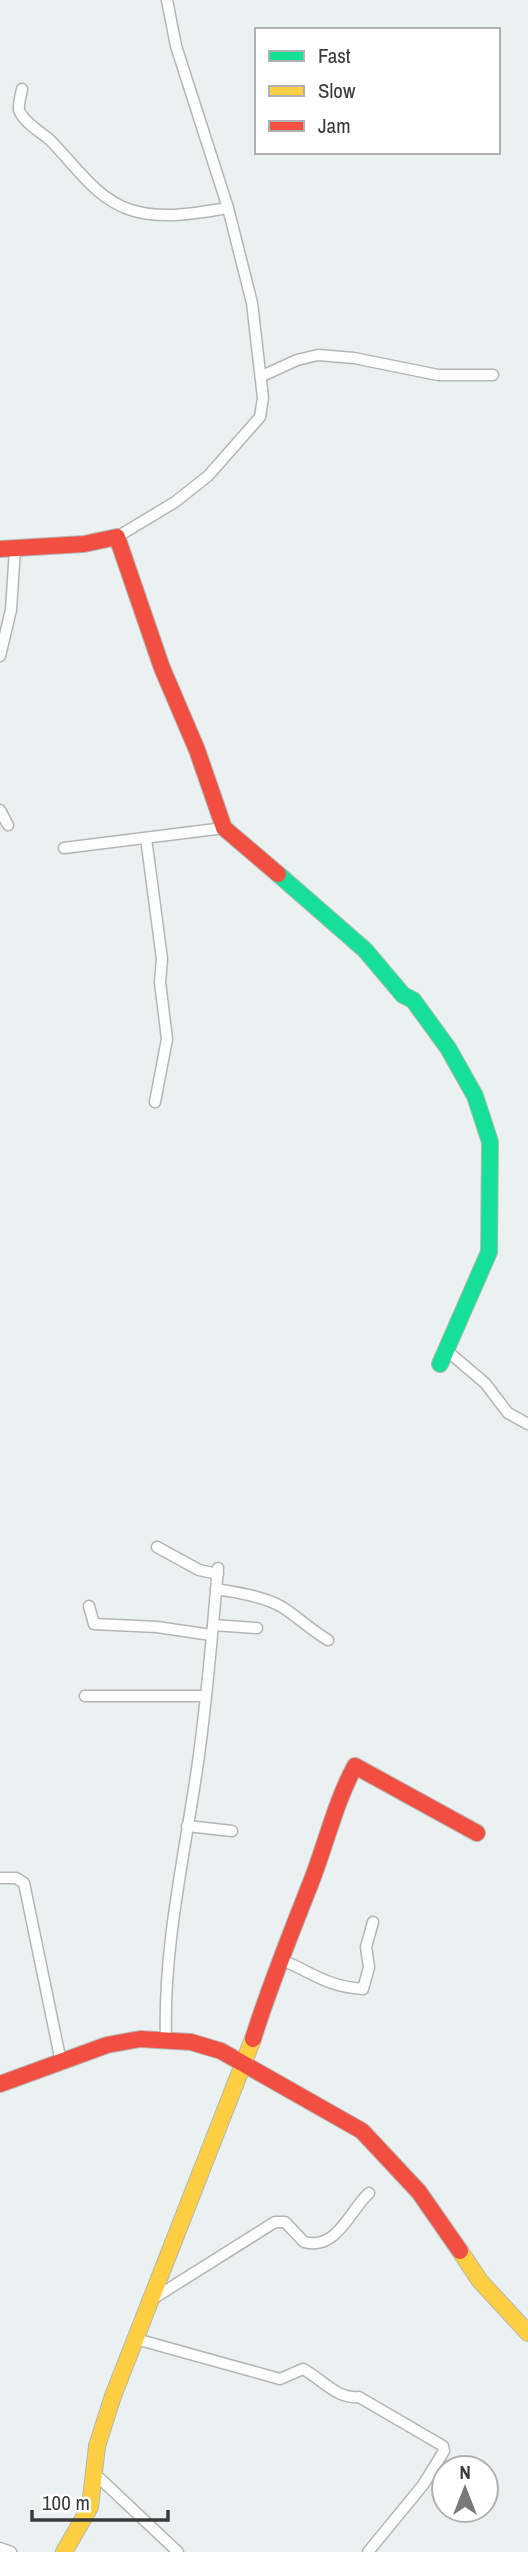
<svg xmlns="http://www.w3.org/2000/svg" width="528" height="2552" viewBox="0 0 528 2552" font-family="'Archivo Narrow',sans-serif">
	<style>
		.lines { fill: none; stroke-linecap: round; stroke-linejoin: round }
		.street-casing { stroke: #b2b7b6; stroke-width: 13 }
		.fast-casing { stroke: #b2b7b6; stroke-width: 18 }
		.slow-casing { stroke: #b2b7b6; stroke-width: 18 }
		.jam-casing { stroke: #b2b7b6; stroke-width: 18 }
		.street { stroke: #fcfdfd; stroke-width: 10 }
		.fast { stroke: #16e098; stroke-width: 16 }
		.slow { stroke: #ffcf43; stroke-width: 16 }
		.jam { stroke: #f24e42; stroke-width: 16 }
	</style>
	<rect width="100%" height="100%" fill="#ebf0f0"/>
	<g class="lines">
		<!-- street casing -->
		<g class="street-casing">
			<g id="street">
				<path d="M22,89C21,95 18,104 19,110C23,122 41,132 50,140C75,165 96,199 131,210C163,220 196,213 228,208"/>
				<path d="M262,376L297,360L318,355L354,358L438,375H493"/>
				<path d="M117,537L175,502L208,476L260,417L263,398L252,303L228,208L176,46L167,0"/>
				<path d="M0,656L11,610L15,549"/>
				<path d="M0,810L8,825"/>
				<path d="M146,838L162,959L160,982L167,1039L155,1102"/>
				<path d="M64,848L224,828"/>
				<path d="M446,1350L485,1383L508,1413L528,1424"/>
				<path d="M157,1547L199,1570L218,1574"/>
				<path d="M216,1589C238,1593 263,1596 282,1607C298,1617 312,1631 328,1640"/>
				<path d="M89,1606L94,1624L157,1627L211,1635"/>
				<path d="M213,1625L257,1628"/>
				<path d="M85,1696H205"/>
				<path d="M187,1826L232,1831"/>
				<path d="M0,1878H16L24,1883L61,2062"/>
				<path d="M279,1959C313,1972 324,1986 363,1989L369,1967L366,1947L373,1922"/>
				<path d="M166,2039C163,1949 184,1858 197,1769C207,1702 212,1635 218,1568"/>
				<path d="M151,2300L275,2222H285L304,2242C337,2251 350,2210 369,2193"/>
				<path d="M136,2339L280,2379L303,2369C322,2379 336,2399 359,2397L443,2446L444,2451L423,2485L368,2552"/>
				<path d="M94,2473L178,2552"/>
				<path d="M0,2548L11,2552"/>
			</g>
		</g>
		<!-- fast casing -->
		<g class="fast-casing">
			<path id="fast" d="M278,874L365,950L403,995L413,1000L448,1048L475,1096L490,1142L489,1252L440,1364"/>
		</g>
		<!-- slow casing -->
		<g class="slow-casing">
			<g id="slow">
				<path d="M460,2251L480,2281L528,2333"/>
				<path d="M64,2552L90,2507L97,2446L113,2396L253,2039"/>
			</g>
		</g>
		<!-- jam casing -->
		<g class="jam-casing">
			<g id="jam">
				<path d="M0,549L84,544L117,537L162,668L197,750L224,828L278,874"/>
				<path d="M253,2039C270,1984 292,1931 313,1877C327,1840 336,1801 355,1766L477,1833"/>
				<path d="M0,2084L107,2045L140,2039L191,2042L221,2051L362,2131L419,2192L460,2251"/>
			</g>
		</g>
		<!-- street -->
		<use href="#street" class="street"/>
		<!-- fast -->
		<use href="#fast" class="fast"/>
		<!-- slow -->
		<use href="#slow" class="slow"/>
		<!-- jam -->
		<use href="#jam" class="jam"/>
	</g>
	<!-- legend -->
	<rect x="255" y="28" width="245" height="126" fill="#ffffff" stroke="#afb1b1" stroke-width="2"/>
	<rect x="269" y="51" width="35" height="10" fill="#16e098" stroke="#afb1b1" stroke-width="2"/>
	<text x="318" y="63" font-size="21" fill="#373b3b">Fast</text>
	<rect x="269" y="86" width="35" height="10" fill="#ffcf43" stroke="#afb1b1" stroke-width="2"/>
	<text x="318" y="98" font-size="21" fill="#373b3b">Slow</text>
	<rect x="269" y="121" width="35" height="10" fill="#f24e42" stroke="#afb1b1" stroke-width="2"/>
	<text x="318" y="133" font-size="21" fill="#373b3b">Jam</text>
	<!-- north arrow -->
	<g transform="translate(465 2489)"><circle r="33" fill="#ffffff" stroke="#afb1b1" stroke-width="2"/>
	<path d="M0-5L12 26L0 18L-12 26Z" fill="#767a7a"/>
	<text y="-10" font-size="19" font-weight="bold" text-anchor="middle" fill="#373b3b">N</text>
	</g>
	<!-- scale -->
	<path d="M32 2510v10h136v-10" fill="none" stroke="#373b3b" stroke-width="3.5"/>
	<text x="42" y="2510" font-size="21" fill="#373b3b" stroke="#ffffff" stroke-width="5" paint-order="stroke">100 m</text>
</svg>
